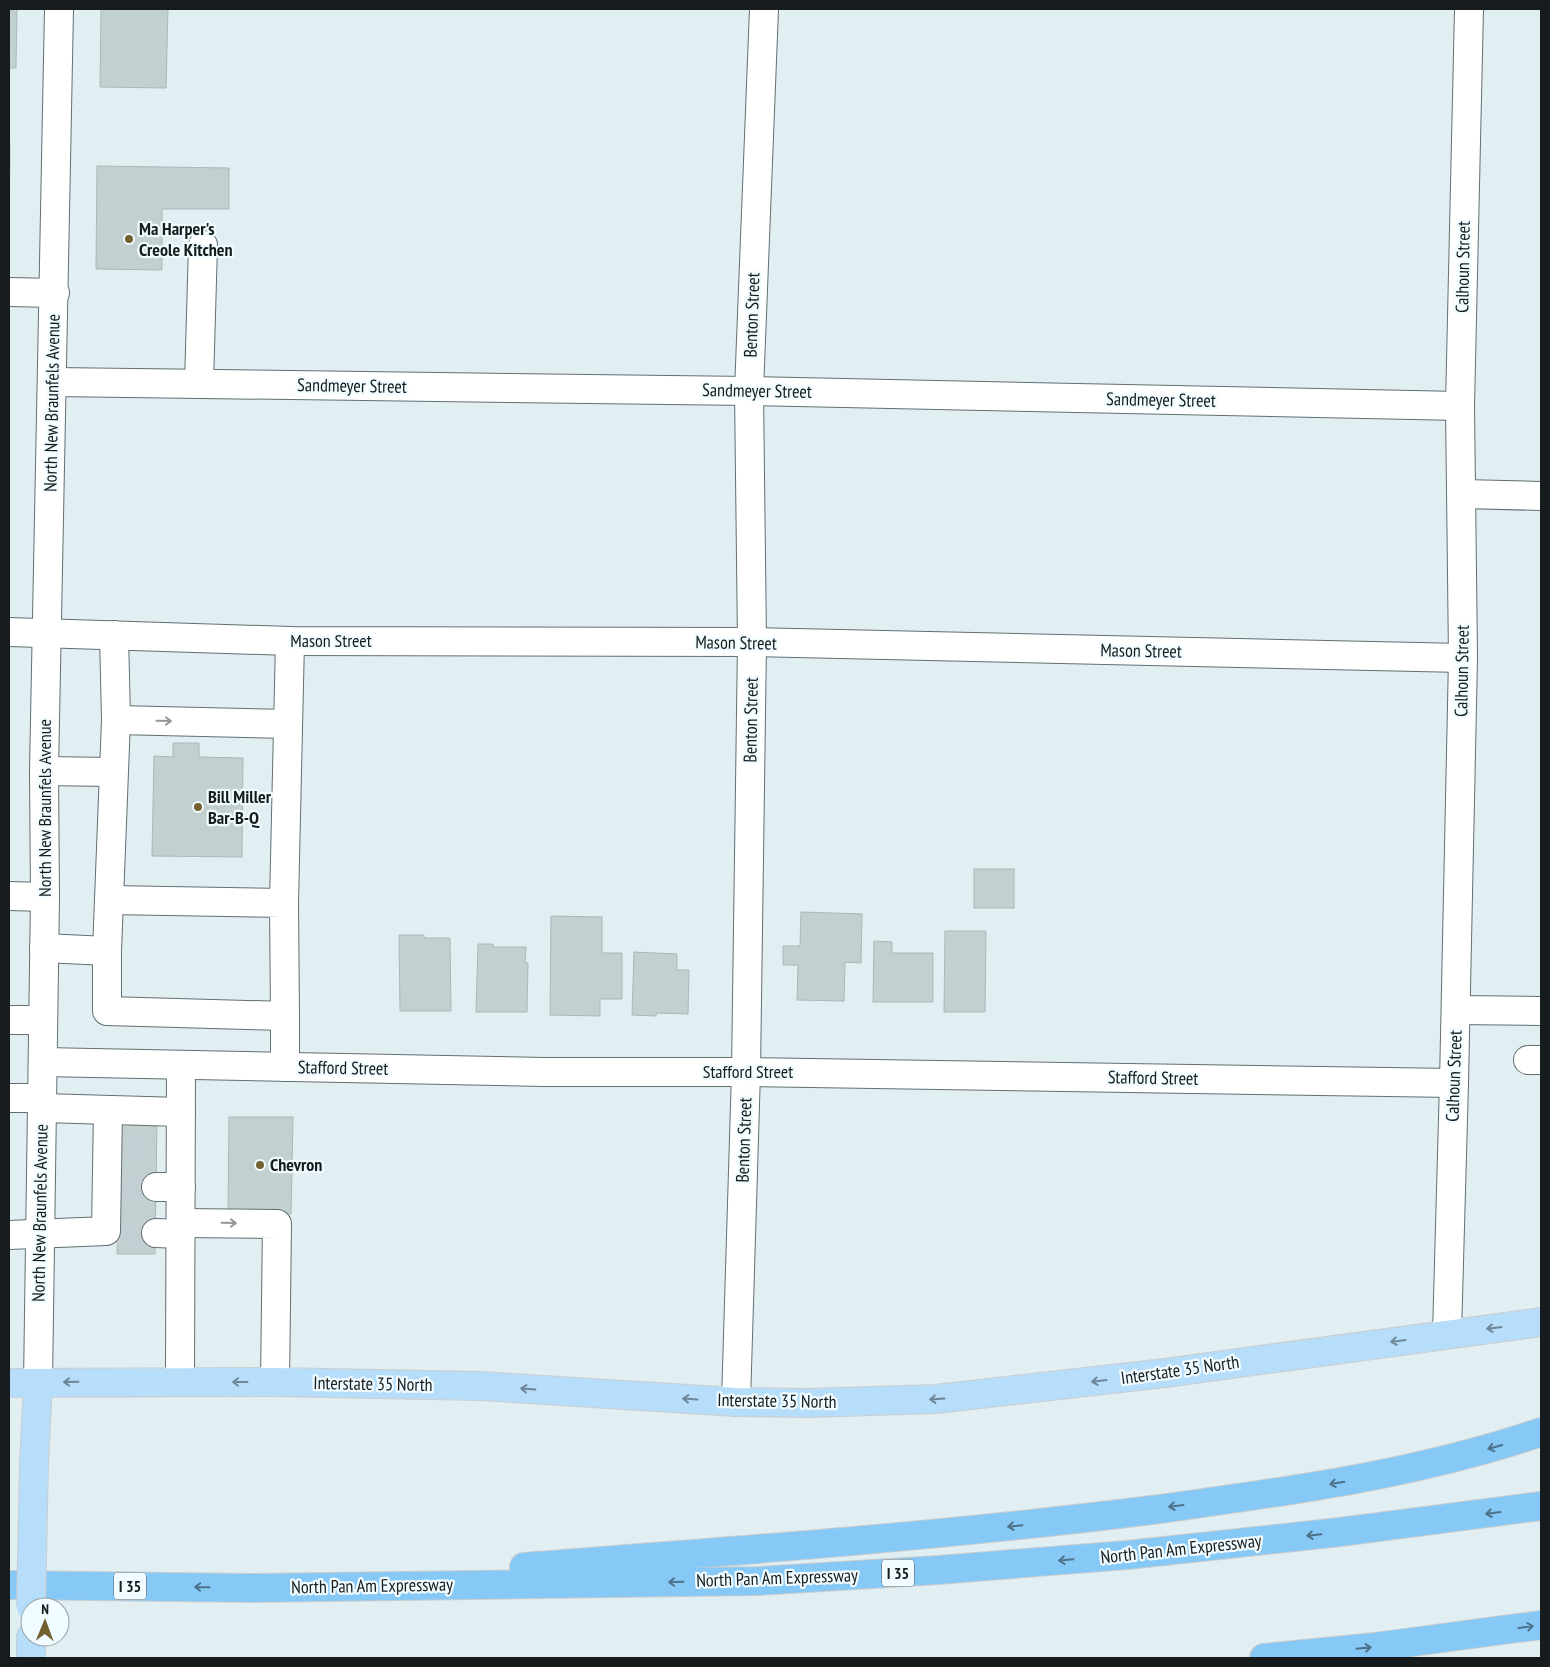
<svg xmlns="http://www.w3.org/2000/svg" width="1550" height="1667" viewBox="0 0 1550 1667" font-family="'PT Sans Narrow',sans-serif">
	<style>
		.building { fill: #c2d1cf; stroke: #aab8b7 }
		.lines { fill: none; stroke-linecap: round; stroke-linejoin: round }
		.minor-tunnel { stroke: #c3cfd3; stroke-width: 28; stroke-dasharray: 28 14; stroke-linecap: butt }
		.minor-casing { stroke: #626f72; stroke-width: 30 }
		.major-casing { stroke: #cccdcd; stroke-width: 30 }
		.highway-casing { stroke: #cccdcd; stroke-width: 30 }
		.minor { stroke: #fff; stroke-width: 28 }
		.major { stroke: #b6defa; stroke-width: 28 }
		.highway { stroke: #86c8f6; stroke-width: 28 }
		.major-bridge-casing { stroke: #cccdcd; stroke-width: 30; stroke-linecap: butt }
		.major-bridge { stroke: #b6defa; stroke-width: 28 }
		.oneway { stroke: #969899 }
		.oneway2 { stroke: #6e8697 }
		.oneway3 { stroke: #4e728a }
		.poi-dot { fill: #72612f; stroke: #f0fcff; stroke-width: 2 }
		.labels { text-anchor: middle; stroke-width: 4.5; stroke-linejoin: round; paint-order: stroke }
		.shield { fill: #f0fcff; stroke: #575e61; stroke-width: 1 }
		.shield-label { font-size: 16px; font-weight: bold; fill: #161b1d }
		.poi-label { font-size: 18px; font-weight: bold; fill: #161b1d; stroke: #f0fcff; text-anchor: start }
		.street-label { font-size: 18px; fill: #161b1d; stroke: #f0fcff }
	</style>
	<rect width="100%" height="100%" fill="#e1eff3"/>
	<!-- building -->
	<g class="building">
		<path d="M9,9H17L16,68H9Z"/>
		<path d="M101,9H168L166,88L100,87Z"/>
		<path d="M9,143H10L9,248Z"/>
		<path d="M97,166L229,168V209H162V270L96,269Z"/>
		<path d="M173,743H199V757L243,758L242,857L152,856L154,756L173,757Z"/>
		<rect x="974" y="869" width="40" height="39"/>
		<path d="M801,912L862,914L861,963L845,962L844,1001L797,1000L798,965H783V946H800Z"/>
		<path d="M551,916L602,917V953H622V999H600V1016L550,1015Z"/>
		<path d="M945,931H986L985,1012H944Z"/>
		<path d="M399,935H424V938H450L451,1011H400Z"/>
		<path d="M874,941L892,942V953H933V1002H873Z"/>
		<path d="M478,944H493V947H526L525,963H528L527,1012H476Z"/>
		<path d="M634,952L677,954V970H689L688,1014L656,1013V1016L632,1015Z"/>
		<path d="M119,1117H157L155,1254H117Z"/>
		<path d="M229,1117H293L291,1214L228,1213Z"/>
	</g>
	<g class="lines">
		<!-- minor-tunnel -->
		<g class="minor-tunnel">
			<path d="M119,1145H157"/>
			<path d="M118,1186L156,1187"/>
			<path d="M118,1232L156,1233"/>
		</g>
		<!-- minor casing -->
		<g class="minor-casing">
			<g id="minor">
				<path d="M9,292L55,293"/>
				<path d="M53,382L749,391L1460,406"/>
				<path d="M199,384L203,245"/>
				<path d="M1462,494L1541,496"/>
				<path d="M9,632L290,641L752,642L1463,658"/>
				<path d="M116,720L288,724"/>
				<path d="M44,771L113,772"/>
				<path d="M9,896L45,897"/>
				<path d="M109,900L284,903L285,1016"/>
				<path d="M284,903L290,641"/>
				<path d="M44,948L107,951L116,720L114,635"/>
				<path d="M107,951V1011L285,1016V1067"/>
				<path d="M1456,1010L1541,1011"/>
				<path d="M9,1020H43"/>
				<path d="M1528,1060H1541"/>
				<path d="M43,1062L545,1072H746L1454,1083"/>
				<path d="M9,1098H42"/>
				<path d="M42,1108L181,1112"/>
				<path d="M156,1187H181"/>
				<path d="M181,1223L277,1224L275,1382"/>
				<path d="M156,1233L181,1234"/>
				<path d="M9,1235L106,1231L108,1110"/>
				<path d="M1447,1334L1454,1083L1463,658L1460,406L1469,9"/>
				<path d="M180,1382L181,1065"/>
				<path d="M38,1383L45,897L44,771L59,9"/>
				<path d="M736,1402L746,1072L752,642L749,391L764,9"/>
			</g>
		</g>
		<!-- major casing -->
		<g class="major-casing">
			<g id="major">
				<path d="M9,1383L275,1382L481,1386L736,1402L808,1403L936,1399L1165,1373L1541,1322"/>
				<path d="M34,1462L38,1383"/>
				<path d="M31,1658V1637"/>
			</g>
		</g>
		<!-- highway casing -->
		<g class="highway-casing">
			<g id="highway">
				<path d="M524,1567C734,1551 943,1536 1152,1510C1283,1492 1415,1475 1541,1432"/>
				<path d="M9,1585L251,1588L759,1581L938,1570L1127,1555L1340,1532L1541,1506"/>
				<path d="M1264,1658L1375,1647L1541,1625"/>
			</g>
		</g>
		<!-- minor -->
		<use href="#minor" class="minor"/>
		<!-- major -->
		<use href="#major" class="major"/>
		<!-- highway -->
		<use href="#highway" class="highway"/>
		<!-- major-bridge casing -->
		<g class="major-bridge-casing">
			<path id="major-bridge" d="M31,1607L34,1462"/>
		</g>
		<!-- major-bridge -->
		<use href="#major-bridge" class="major-bridge"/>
	</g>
	<!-- one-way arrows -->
	<defs><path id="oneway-shaft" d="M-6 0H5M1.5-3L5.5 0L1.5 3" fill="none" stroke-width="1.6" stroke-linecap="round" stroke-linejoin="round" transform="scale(1.25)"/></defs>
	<g class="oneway">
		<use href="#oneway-shaft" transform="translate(164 721) rotate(1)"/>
		<use href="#oneway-shaft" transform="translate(229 1223) rotate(1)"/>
	</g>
	<g class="oneway2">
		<use href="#oneway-shaft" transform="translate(1494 1328) rotate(173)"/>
		<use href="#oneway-shaft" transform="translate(1398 1341) rotate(172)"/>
		<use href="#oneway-shaft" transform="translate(1099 1381) rotate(173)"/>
		<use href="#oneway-shaft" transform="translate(71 1382) rotate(179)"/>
		<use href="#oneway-shaft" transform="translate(240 1382) rotate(-180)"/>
		<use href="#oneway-shaft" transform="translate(528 1389) rotate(-176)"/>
		<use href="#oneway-shaft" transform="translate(690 1399) rotate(-176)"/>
		<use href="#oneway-shaft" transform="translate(937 1399) rotate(176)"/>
	</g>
	<g class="oneway3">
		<use href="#oneway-shaft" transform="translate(1495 1447) rotate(164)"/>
		<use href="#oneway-shaft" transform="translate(1337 1483) rotate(170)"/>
		<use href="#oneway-shaft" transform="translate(1176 1506) rotate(173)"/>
		<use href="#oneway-shaft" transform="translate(1493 1513) rotate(173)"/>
		<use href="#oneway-shaft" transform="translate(1015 1526) rotate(174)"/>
		<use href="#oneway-shaft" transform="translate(1314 1535) rotate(174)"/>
		<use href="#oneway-shaft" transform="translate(1066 1560) rotate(175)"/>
		<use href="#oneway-shaft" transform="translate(676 1582) rotate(179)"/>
		<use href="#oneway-shaft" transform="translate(202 1587) rotate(-179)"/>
		<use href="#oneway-shaft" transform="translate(1526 1627) rotate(-8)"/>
		<use href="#oneway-shaft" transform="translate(1364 1648) rotate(-6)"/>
	</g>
	<!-- markers -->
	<g class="poi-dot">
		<circle cx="129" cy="239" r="5"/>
		<circle cx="198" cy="807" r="5"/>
		<circle cx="260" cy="1165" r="5"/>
	</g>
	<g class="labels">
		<!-- shield labels -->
		<g class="shield">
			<rect x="882" y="1559.5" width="32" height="27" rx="4"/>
			<rect x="114" y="1572.5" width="32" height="27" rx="4"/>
		</g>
		<g class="shield-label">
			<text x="898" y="1579">I 35</text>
			<text x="130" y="1592">I 35</text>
		</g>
		<!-- poi labels -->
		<g class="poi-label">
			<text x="139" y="235">Ma Harper's<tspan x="139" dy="21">Creole Kitchen</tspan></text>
			<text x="208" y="803">Bill Miller<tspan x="208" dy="21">Bar-B-Q</tspan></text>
			<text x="270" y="1171">Chevron</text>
		</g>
		<!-- street labels -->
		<g class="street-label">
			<text transform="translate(1463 267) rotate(-89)" y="6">Calhoun Street</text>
			<text transform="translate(752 315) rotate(-88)" y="6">Benton Street</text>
			<text transform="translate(352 386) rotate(1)" y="6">Sandmeyer Street</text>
			<text transform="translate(757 391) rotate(1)" y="6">Sandmeyer Street</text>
			<text transform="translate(1161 400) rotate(1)" y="6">Sandmeyer Street</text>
			<text transform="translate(52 403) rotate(-89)" y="6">North New Braunfels Avenue</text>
			<text x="331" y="647">Mason Street</text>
			<text transform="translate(736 643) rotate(1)" y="6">Mason Street</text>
			<text transform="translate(1141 651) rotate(1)" y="6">Mason Street</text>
			<text transform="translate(1462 671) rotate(-89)" y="6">Calhoun Street</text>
			<text transform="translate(751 720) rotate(-89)" y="6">Benton Street</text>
			<text transform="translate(45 808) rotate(-90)" y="6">North New Braunfels Avenue</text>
			<text transform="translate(343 1068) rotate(1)" y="6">Stafford Street</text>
			<text x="748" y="1078">Stafford Street</text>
			<text transform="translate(1454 1076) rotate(-88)" y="6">Calhoun Street</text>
			<text transform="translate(1153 1078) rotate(1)" y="6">Stafford Street</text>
			<text transform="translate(744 1140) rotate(-88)" y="6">Benton Street</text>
			<text transform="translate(40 1213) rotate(-89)" y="6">North New Braunfels Avenue</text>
			<text transform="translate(1180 1370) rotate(-8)" y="6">Interstate 35 North</text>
			<text transform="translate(373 1384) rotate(1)" y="6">Interstate 35 North</text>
			<text transform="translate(777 1401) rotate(1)" y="6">Interstate 35 North</text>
			<text transform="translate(1181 1549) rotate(-6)" y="6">North Pan Am Expressway</text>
			<text transform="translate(777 1578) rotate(-2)" y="6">North Pan Am Expressway</text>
			<text transform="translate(372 1586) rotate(-1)" y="6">North Pan Am Expressway</text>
		</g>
	</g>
	<!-- border -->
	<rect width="1550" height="1667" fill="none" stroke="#161b1d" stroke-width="20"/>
	<!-- north arrow -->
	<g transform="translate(45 1622) rotate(1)"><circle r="24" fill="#f0fcff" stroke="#99a2a5"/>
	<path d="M0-4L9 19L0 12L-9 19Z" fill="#72612f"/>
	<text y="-8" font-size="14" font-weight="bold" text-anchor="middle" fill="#161b1d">N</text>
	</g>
</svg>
